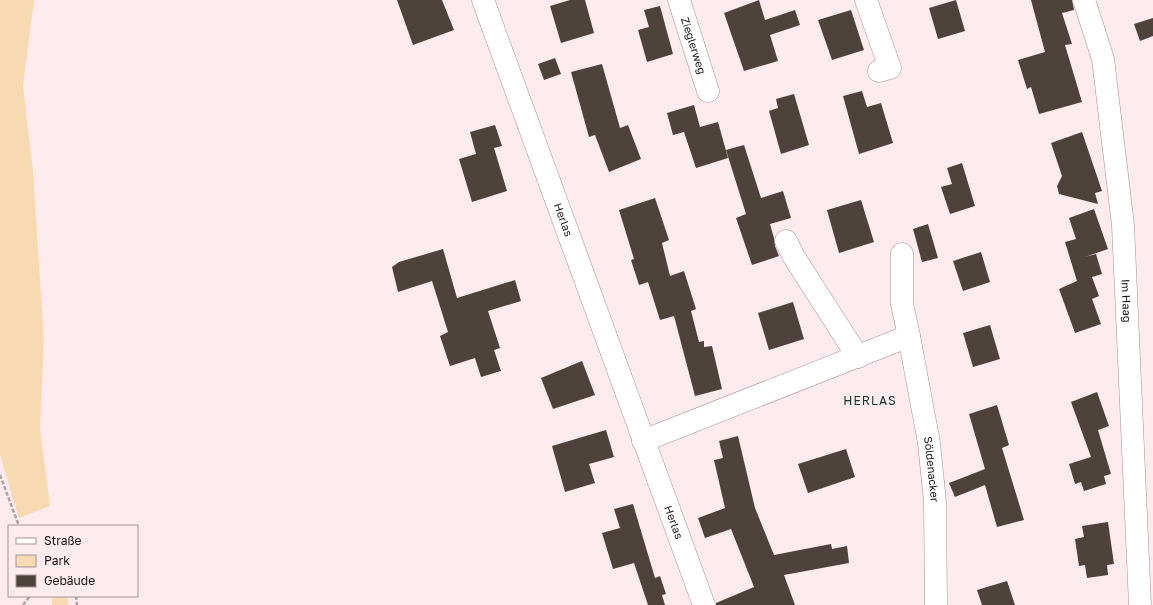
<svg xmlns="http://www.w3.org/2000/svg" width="1153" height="605" viewBox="0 0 1153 605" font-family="'Golos Text',sans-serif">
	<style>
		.green { fill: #f7dab2 }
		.building { fill: #4e423d }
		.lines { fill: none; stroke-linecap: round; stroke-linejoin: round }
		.minor-casing { stroke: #a29294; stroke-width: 23 }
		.path { stroke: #afa1a3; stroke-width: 2.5; stroke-dasharray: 4 2; stroke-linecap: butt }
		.minor { stroke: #fff; stroke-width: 22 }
		.labels { text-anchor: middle; stroke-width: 4; stroke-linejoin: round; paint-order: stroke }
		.street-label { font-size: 11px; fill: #1a1415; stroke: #fdebed }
		.neighbourhood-label { font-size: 12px; letter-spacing: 1px; fill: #15352f; stroke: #fdebed }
	</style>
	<rect width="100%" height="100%" fill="#fdebed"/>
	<!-- green -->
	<g class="green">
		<path d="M0,0H34L23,86L33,172L44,340L40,429L50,506L19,518L0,455Z"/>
		<path d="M52,596H67L68,605H52Z"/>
	</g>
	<!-- building -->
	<g class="building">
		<path d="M397,0H442L454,30L413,45Z"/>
		<path d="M570,0H585L594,33L561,43L550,6Z"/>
		<path d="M759,0L765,20L795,10L800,25L770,35L778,61L744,71L724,13Z"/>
		<path d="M956,0L965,31L938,39L929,8Z"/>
		<path d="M1031,0H1072L1074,10L1062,13L1072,44L1065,45L1082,102L1039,114L1031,87L1027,89L1018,60L1045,52Z"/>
		<path d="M660,6L673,54L647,62L638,30L649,27L644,10Z"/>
		<path d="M851,10L864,50L832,60L818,20Z"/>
		<path d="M1153,18V36L1140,41L1134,24Z"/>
		<path d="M555,58L561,74L544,80L538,64Z"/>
		<path d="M602,64L620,128L628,125L641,159L609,172L595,135L589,137L571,72Z"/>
		<path d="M862,91L867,107L881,103L893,143L859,154L843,96Z"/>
		<path d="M794,94L809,145L781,154L769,111L778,108L776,99Z"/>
		<path d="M694,105L700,127L718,122L728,158L696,168L684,132L673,135L667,113Z"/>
		<path d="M495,125L502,146L494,148L507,191L472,202L459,159L476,154L470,132Z"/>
		<path d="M1082,132L1102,191L1095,193L1098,204L1059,194L1057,186L1062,176L1051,143Z"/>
		<path d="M744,145L761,198L783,191L791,218L770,224L774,238L775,246L779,256L752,265L736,218L746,214L726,150Z"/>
		<path d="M962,163L975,206L950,214L941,187L952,184L947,168Z"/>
		<path d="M655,198L669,240L662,243L670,276L684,271L696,309L691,311L699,342L704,341V347L712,346L722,389L695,396L674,316L660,320L648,282L639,285L631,260L634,259L619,210Z"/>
		<path d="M861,200L874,242L839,253L827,210Z"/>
		<path d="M1094,209L1108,249L1085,257L1096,254L1102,274L1092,277L1099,296L1092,299L1101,324L1075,333L1059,289L1077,281L1065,242L1076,239L1069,218Z"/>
		<path d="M928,224L938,258L922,262L913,229Z"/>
		<path d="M443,249L457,298L515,280L521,301L488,311L500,348L494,350L501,371L481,377L475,358L450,366L440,336L448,332L432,281L398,292L392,267L399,262Z"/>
		<path d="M981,252L990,282L963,291L953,261Z"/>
		<path d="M793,302L804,339L769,350L758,313Z"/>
		<path d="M990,325L1000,359L973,367L963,333Z"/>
		<path d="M582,361L595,395L553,409L541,378Z"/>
		<path d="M1097,392L1109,426L1098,430L1111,474L1104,476L1106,484L1084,491L1081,482L1075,484L1069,464L1091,457L1071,402Z"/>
		<path d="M997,405L1009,445L1002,448L1024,520L997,527L985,485L955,497L949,483L985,469L969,414Z"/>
		<path d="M606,430L614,457L589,464L595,483L565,492L552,446Z"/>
		<path d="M738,436L755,508L774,555L831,544L832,549L847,546L849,563L784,575L795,605H716V603L754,587L731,529L705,538L698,518L725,508L714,460L723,458L719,441Z"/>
		<path d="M846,449L855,477L808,493L798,464Z"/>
		<path d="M633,504L655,578L660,576L666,594L662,595L665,605H648L634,563L613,569L602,533L620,528L614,509Z"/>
		<path d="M1108,522L1114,564L1107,565L1108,575L1087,578L1085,565L1079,566L1075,539L1084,537L1082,526Z"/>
		<path d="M1007,581L1015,605H982L977,590Z"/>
	</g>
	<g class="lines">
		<!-- minor casing -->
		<g class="minor-casing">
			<g id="minor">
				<path id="s1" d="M483,0L704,605"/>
				<path id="s2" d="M679,0L708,91"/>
				<path d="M866,0L890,68L879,71"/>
				<path id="s3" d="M1084,0L1103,59L1123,225L1140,605"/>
				<path d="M786,241L794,257L858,357"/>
				<path id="s4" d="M902,254V304L909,336L929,443L935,502L936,605"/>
				<path d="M643,441L909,336"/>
			</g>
		</g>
		<!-- path -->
		<g class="path">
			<path d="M0,475L19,526"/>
			<path d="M76,596L77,605"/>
			<path d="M23,605L30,596"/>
		</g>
		<!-- minor -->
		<use href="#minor" class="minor"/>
	</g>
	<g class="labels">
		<!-- street labels -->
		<g class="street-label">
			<text dy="4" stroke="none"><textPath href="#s2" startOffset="48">Zieglerweg</textPath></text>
			<text dy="4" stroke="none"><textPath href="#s1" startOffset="234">Herlas</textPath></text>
			<text dy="4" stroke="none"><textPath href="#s3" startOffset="305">Im Haag</textPath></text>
			<text dy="4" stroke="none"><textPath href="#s4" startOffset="218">Söldenacker</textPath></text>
			<text dy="4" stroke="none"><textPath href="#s1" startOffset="556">Herlas</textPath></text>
		</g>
		<!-- neighbourhood labels -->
		<g class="neighbourhood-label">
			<text x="870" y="405">HERLAS</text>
		</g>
	</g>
	<!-- legend -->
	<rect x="8" y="525" width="130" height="72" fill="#fdebed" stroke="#a29597"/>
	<rect x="16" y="538" width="20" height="6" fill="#ffffff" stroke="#a29597"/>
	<text x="44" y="545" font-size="12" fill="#1a1415">Straße</text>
	<rect x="16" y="555" width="20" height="12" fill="#f7dab2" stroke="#a29597"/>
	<text x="44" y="565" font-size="12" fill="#1a1415">Park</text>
	<rect x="16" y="575" width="20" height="12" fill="#4e423d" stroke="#a29597"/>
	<text x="44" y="585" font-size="12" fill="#1a1415">Gebäude</text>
</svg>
